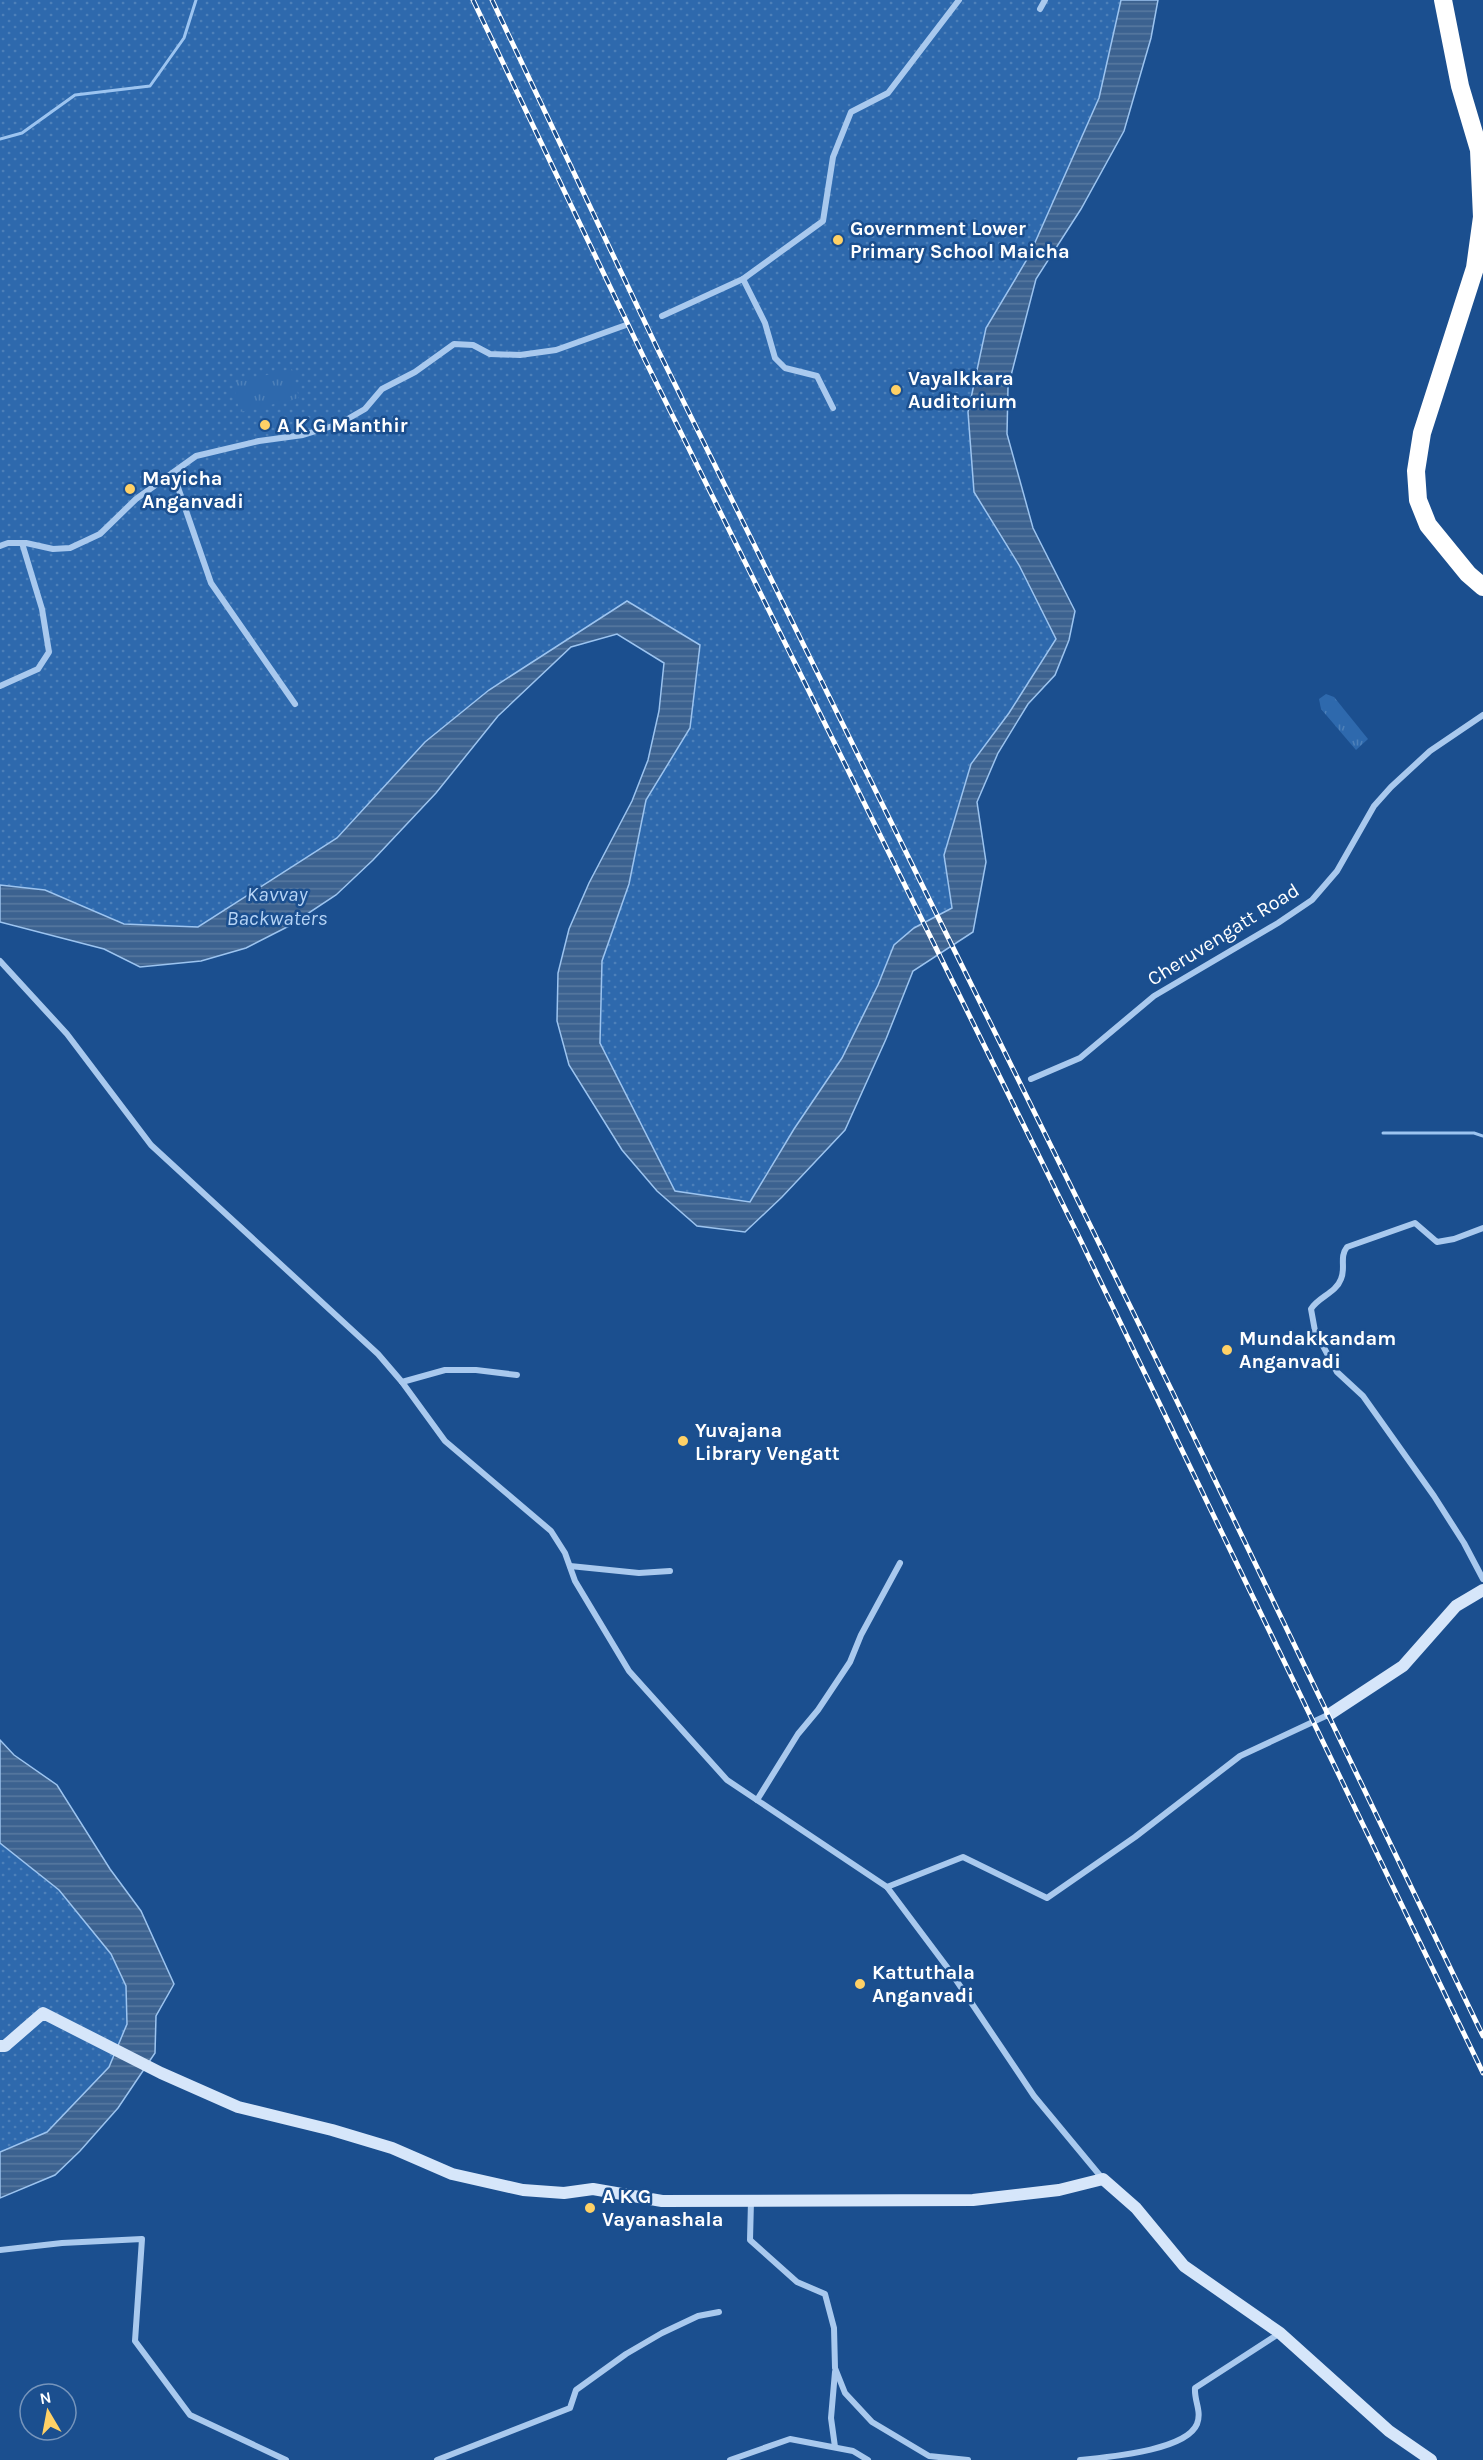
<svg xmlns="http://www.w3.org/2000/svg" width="1483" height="2460" viewBox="0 0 1483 2460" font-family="Karla,sans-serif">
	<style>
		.grass { fill: url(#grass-dots) }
		.park { fill: url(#park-tufts) }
		.water { fill: url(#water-rules); stroke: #9cc4f0; stroke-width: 1.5 }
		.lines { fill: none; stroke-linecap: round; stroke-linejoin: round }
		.stream { stroke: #9cc4f0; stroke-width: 3 }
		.street { stroke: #a9c9ee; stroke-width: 6 }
		.secondary { stroke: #d6e6fa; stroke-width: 12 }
		.highway { stroke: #fff; stroke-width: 18 }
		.rail-casing { stroke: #fff; stroke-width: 5 }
		.rail { stroke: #1b4f8f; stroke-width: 3; stroke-dasharray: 9; stroke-linecap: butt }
		.poi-dot { fill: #ffd166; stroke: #1b4f8f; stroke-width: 2 }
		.labels { text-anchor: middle; stroke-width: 5; stroke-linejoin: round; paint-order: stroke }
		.poi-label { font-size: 20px; font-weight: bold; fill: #fff; stroke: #1b4f8f; text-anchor: start }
		.street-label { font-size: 20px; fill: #fff; stroke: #1b4f8f }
		.water-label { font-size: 21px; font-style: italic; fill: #b5d3f5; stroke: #1b4f8f }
	</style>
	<defs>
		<pattern id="grass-dots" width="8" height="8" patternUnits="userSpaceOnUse" patternTransform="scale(1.5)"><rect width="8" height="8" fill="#2e69ad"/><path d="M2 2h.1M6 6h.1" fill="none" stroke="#4d80b9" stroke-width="1.8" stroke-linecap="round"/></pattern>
		<pattern id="park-tufts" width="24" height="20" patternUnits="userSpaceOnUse" patternTransform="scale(1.5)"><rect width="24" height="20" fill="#2e69ad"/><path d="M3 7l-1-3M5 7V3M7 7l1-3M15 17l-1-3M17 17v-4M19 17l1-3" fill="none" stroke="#4d80b9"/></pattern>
		<pattern id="water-rules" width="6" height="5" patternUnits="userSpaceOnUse" patternTransform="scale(1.5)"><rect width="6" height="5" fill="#3c6290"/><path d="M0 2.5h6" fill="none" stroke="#597aa1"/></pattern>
	</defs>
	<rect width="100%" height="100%" fill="#1b4f8f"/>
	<!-- grass -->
	<g class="grass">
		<path d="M0,0H1121L1099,98L1029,256L986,328L1019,565L1056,639L1009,713L971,764L944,855L952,908L914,928L894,945L878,985L842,1058L794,1129L750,1202L675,1191L600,1043L602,961L629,884L646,800L690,728L700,645L628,601L489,690L425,742L337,838L198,927L124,924L45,890L0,885Z"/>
		<path d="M0,1843L59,1890L111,1954L126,1986L127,2024L110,2067L46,2132L0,2152Z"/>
	</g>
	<!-- park -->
	<g class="park">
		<path d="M292,369L299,398L240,412L233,383Z"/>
		<path d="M1326,694L1334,697L1368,739L1356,750L1321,709L1319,699Z"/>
	</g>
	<!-- water -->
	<g class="water">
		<path d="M1121,0H1158L1151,38L1124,131L1081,209L1036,279L1008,387L1007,434L1033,528L1075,611L1069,640L1055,675L1028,704L998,753L977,802L986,862L973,932L913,971L886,1039L845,1130L782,1197L745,1232L697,1226L657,1191L622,1150L569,1065L557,1021L558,973L569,929L589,883L632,801L648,760L659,711L664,663L617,634L571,647L498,716L436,793L373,860L336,895L289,926L246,948L201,961L140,967L104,949L0,922V885L45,890L124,924L198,927L337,838L425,742L489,690L627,601L700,645L690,728L646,800L629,884L602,961L600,1043L675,1191L750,1202L794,1129L842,1058L878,985L894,945L914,928L952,908L944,855L971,764L1009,713L1056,639L1019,565L974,492L968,412L986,328L1029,256L1099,98Z"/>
		<path d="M0,1740L14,1755L57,1785L110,1869L141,1911L174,1984L156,2016L155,2053L118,2108L80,2151L55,2175L0,2198V2152L47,2132L109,2067L127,2024L126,1986L111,1954L59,1890L0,1843Z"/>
	</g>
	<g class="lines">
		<!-- stream -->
		<g class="stream">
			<path d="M0,139L22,133L75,95L150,86L184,38L196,0"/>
			<path d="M1383,1133H1474L1483,1136"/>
		</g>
		<!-- street -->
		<g class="street">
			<path d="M1040,9L1045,0"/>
			<path d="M743,279L765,323L775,358L785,368L817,376L833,408"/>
			<path d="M662,316L743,279L823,221L833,157L851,112L888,93L959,0"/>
			<path d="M173,473L211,583L295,704"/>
			<path d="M0,546L8,543H26L53,549L70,548L100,534L136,499L196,456L259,441L303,435L339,424L365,409L382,389L415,372L454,344L473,345L490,354L520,355L556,350L626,325"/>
			<path d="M0,686L38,669L49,652L42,609L22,543"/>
			<path d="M0,961L67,1034L151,1145L378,1354L402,1382L445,1370H476L517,1375"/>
			<path d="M1031,1079L1080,1058L1154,996L1278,923L1312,900L1337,871L1374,806L1391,787L1430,751L1483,715"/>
			<path d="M1483,1228L1454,1239L1437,1242L1415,1223L1347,1247C1339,1257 1346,1268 1341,1279C1336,1293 1318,1297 1311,1309L1315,1331L1337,1372L1363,1396L1434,1496L1464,1543L1483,1579"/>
			<path d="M402,1382L445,1441L551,1531L565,1553L575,1581L629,1671L727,1780L887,1887L950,1971L1034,2096L1102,2178"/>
			<path d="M570,1566L639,1573L670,1571"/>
			<path d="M757,1800L798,1734L818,1710L850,1662L861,1635L900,1563"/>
			<path d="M887,1887L963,1857L1047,1898L1135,1837L1240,1756L1330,1714"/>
			<path d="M751,2201L750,2240L797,2282L825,2294L834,2328L835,2368L845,2393L872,2422L929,2456L968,2460"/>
			<path d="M0,2250L62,2243L142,2239L135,2341L190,2415L286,2460"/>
			<path d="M835,2372L831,2418L835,2447"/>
			<path d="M437,2460L570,2408L576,2390L626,2354L662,2333L698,2316L719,2312"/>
			<path d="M730,2460L790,2439L853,2451L868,2460"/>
			<path d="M1080,2460C1106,2457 1186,2451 1197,2424C1202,2411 1194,2401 1195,2388L1280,2333"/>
		</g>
		<!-- secondary -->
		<g class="secondary">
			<path d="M1330,1714L1403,1666L1456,1606L1483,1590"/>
			<path d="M0,2046H5L43,2013L161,2073L238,2107L332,2130L392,2148L452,2174L523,2190L564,2193L593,2189L662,2201L973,2200L1059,2190L1103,2179L1136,2208L1184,2266L1280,2333L1389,2431L1431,2460"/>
		</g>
		<!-- highway -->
		<path class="highway" d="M1443,0L1460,86L1479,150L1482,217L1475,268L1422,433L1416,471L1418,500L1428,525L1468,574L1483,587"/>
		<!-- rail casing -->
		<g class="rail-casing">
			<g id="rail">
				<path d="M473,0L645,360L1078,1235L1483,2073"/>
				<path d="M492,0L659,352L1173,1393L1483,2036"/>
			</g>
		</g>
		<!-- rail -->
		<use href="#rail" class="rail"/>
	</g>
	<!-- markers -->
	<g class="poi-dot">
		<circle cx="838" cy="240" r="6"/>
		<circle cx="896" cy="390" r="6"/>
		<circle cx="265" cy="425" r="6"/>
		<circle cx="130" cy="489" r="6"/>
		<circle cx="1227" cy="1350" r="6"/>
		<circle cx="683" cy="1441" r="6"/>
		<circle cx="860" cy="1984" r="6"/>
		<circle cx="590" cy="2208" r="6"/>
	</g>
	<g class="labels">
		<!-- poi labels -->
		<g class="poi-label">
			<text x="850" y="235">Government Lower<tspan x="850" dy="23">Primary School Maicha</tspan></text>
			<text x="908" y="385">Vayalkkara<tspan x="908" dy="23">Auditorium</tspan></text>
			<text x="277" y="432">A K G Manthir</text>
			<text x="142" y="485">Mayicha<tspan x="142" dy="23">Anganvadi</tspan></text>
			<text x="1239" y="1345">Mundakkandam<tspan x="1239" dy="23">Anganvadi</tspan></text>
			<text x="695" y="1437">Yuvajana<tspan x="695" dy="23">Library Vengatt</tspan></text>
			<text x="872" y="1979">Kattuthala<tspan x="872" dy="23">Anganvadi</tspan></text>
			<text x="602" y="2203">A K G<tspan x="602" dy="23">Vayanashala</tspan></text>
		</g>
		<!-- street labels -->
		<g class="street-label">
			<text transform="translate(1223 934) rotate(-32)" y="7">Cheruvengatt Road</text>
		</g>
		<!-- water labels -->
		<g class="water-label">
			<text x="277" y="901">Kavvay<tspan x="277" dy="24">Backwaters</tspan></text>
		</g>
	</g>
	<!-- north arrow -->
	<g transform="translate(48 2412) rotate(350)"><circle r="28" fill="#1b4f8f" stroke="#7695bc" stroke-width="1.5"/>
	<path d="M0-4.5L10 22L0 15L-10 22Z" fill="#ffd166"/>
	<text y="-9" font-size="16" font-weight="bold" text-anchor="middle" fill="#ffffff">N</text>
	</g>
</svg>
